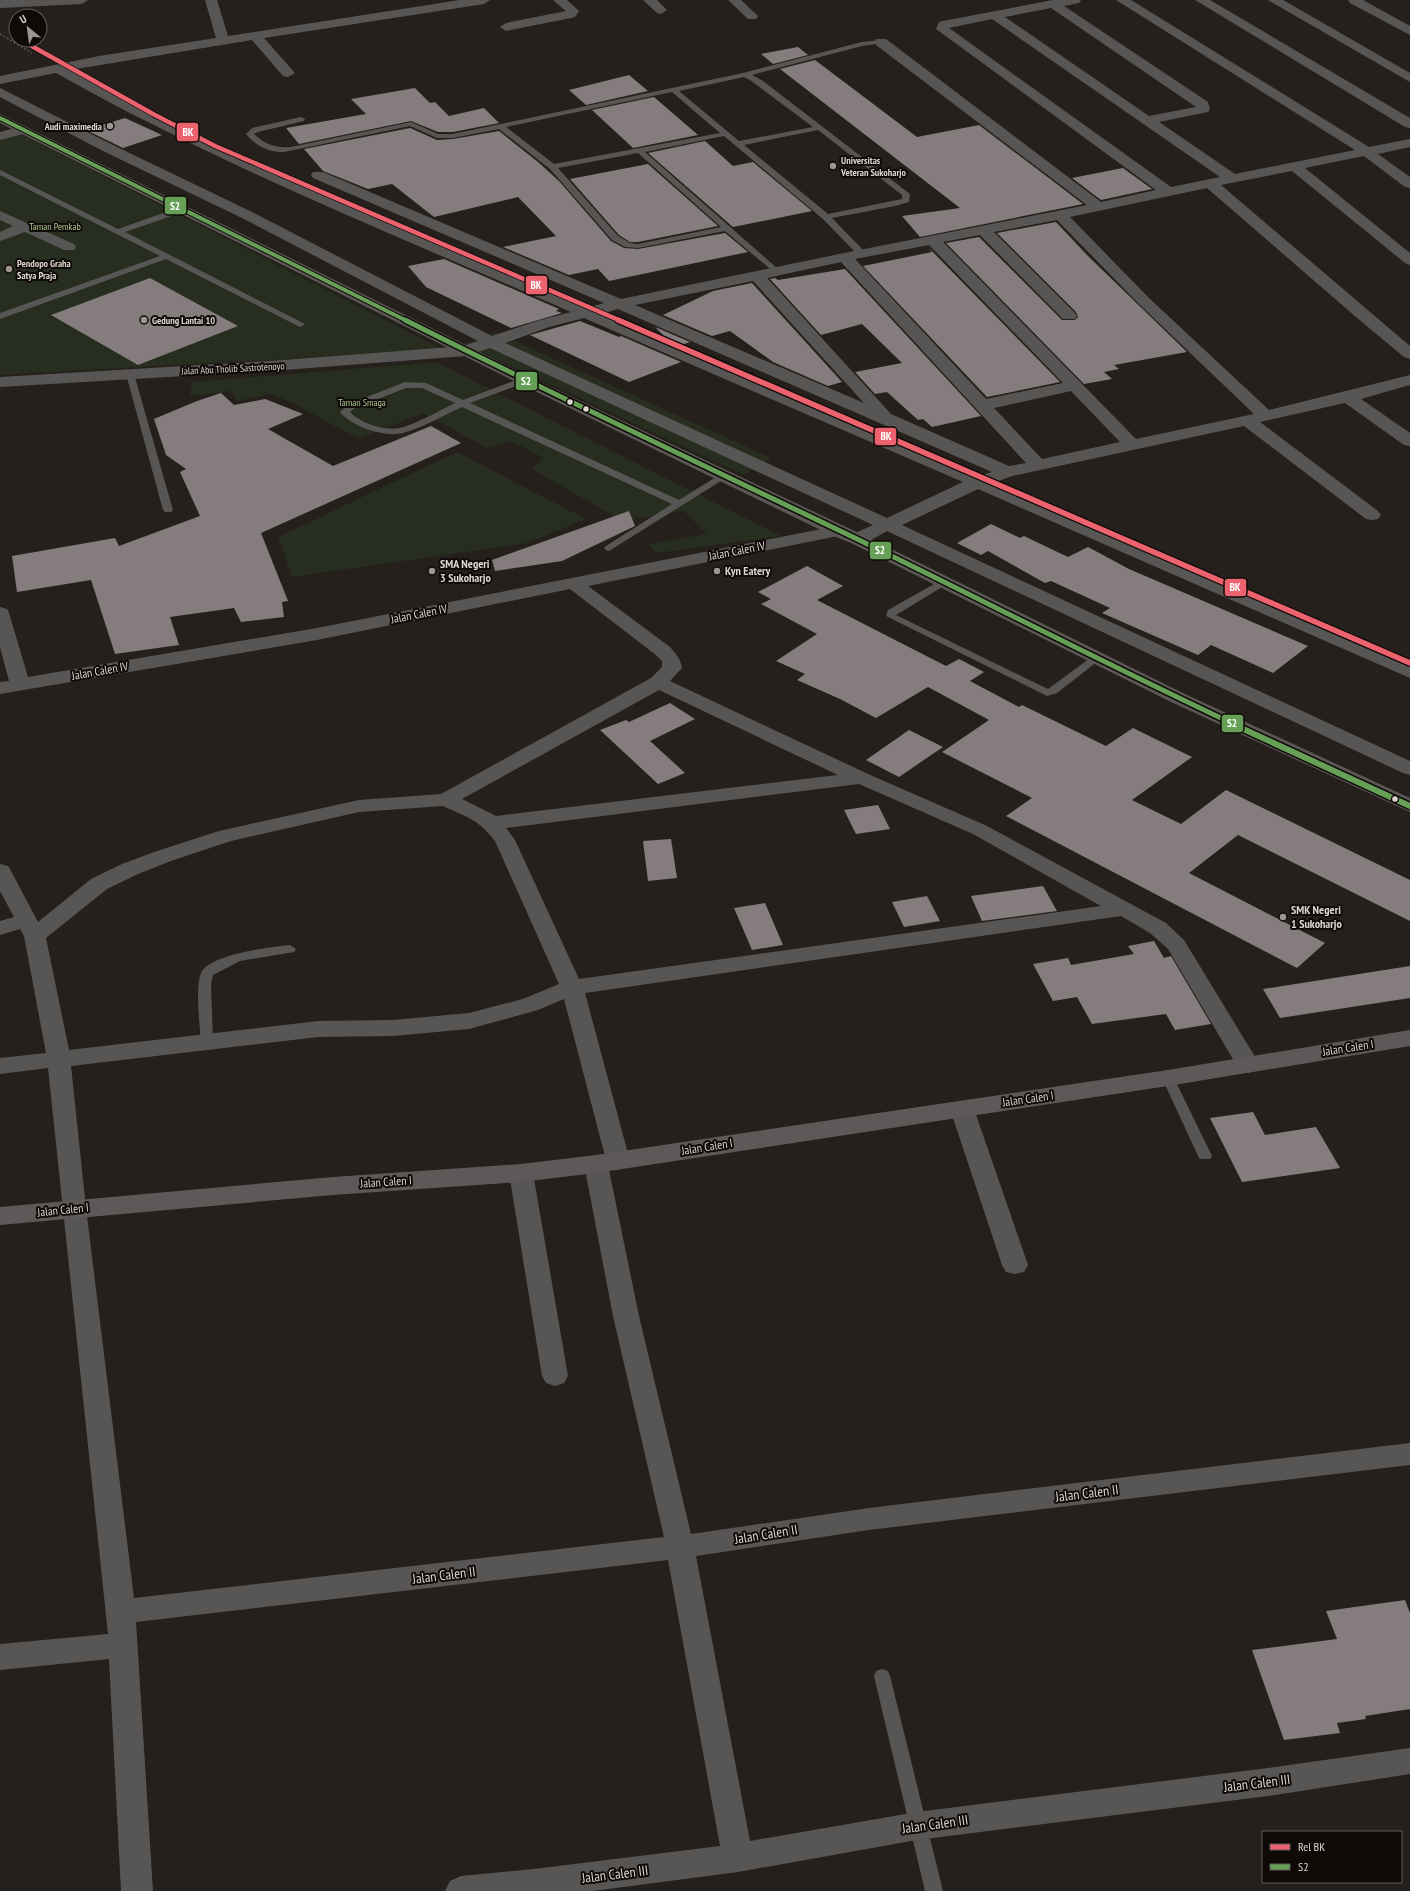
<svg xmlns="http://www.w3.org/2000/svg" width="1410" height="1891" viewBox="0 0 1410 1891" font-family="'PT Sans Narrow',sans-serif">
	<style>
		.green { fill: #272d1f }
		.building { fill: #857c7e }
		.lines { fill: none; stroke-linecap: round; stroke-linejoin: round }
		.path { stroke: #575553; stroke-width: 1.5; stroke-dasharray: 2 2; stroke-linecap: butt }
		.lane { fill: #585654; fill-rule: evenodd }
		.street { fill: #585654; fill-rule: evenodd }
		.secondary { fill: #5c5958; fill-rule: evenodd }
		.primary { fill: #5b5755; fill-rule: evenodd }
		.bus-1-far2-casing { stroke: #0f0a07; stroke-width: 6 }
		.bus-1-far1-casing { stroke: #0f0a07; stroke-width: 8 }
		.bus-1-casing { stroke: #0f0a07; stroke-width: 9 }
		.bus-1-far2 { stroke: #65a056; stroke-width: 4 }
		.bus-1-far1 { stroke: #65a056; stroke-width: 5 }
		.bus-1 { stroke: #65a056; stroke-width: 6 }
		.rail-1-far1-casing { stroke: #0f0a07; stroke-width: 6 }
		.rail-1-casing { stroke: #0f0a07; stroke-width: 8 }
		.rail-1-far1 { stroke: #ec636f; stroke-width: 4.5 }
		.rail-1 { stroke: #ec636f; stroke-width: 5.5 }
		.poi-dot { fill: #9d9692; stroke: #0f0a07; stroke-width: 1.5 }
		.bus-dot { fill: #ddd6d1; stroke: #0f0a07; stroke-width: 1.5 }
		.labels { text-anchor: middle; stroke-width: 4; stroke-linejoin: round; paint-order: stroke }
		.far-poi-label { font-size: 10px; font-weight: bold; fill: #ddd6d1; stroke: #0f0a07; text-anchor: start }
		.far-park-label { font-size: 10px; fill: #aeca96; stroke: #0f0a07 }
		.far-street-label { font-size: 10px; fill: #ddd6d1; stroke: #0f0a07 }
		.street-label { font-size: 12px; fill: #ddd6d1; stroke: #0f0a07 }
		.poi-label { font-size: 12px; font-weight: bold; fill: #ddd6d1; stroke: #0f0a07; text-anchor: start }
		.near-street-label { font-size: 14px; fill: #ddd6d1; stroke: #0f0a07 }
		.line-badge { stroke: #0f0a07; stroke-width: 1.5 }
		.badge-label { font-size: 11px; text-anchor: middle; font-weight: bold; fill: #fff }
	</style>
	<rect width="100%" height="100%" fill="#26201c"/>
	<!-- green -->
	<g class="green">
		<path d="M19,133L444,350L0,375V138Z"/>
		<path d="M495,332L771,458L744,475L464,344Z"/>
		<path d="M436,362L781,536L657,553L648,544L707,534L684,511L622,521L532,469L544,458L511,441L487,448L423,413L359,439L291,402L270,394L236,401L232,391L190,396L192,382Z"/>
		<path d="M457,452L586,519L527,543L292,577L278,537Z"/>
	</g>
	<!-- building -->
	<g class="building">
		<path d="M798,47L808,55L773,64L761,54Z"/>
		<path d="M815,60L917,137L979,125L1083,204L920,237L902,216L960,208L780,69Z"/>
		<path d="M629,75L648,91L586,105L569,90Z"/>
		<path d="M415,88L430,103L435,102L449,116L484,108L499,123L453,132H438L411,121L299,144L286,128L366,114L351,99Z"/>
		<path d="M654,97L698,135L633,148L592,110Z"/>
		<path d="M125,118L162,135L123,148L86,130Z"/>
		<path d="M410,128L437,140L453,139L499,131L538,162L559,181L611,241L624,248L638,249L725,233L748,252L609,281L598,269L569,275L503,247L556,236L518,197L434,217L392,184L368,189L323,171L304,149Z"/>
		<path d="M705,141L733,166L753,162L812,211L733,227L648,153Z"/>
		<path d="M648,164L718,226L638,242H630L619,235L570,179Z"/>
		<path d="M1123,168L1152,189L1101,200L1072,178Z"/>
		<path d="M1056,222L1088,256L1187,352L1114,365L1119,369L1104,372L1112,379L1084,384L946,243L979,237L1062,320H1075L1078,317L1076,312L997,233Z"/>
		<path d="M928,247L1060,382L987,397L863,266L932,252Z"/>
		<path d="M444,259L559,309L556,311L562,313L511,328L426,287L408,266Z"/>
		<path d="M845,269L981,416L932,427L923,419L918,420L887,392L875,394L855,372L902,363L862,324L821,335L770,279L775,278L778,280Z"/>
		<path d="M150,278L238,326L138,365L51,315Z"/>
		<path d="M752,283L842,382L828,386L773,362L730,331L712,336L663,315L713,291Z"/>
		<path d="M580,321L619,337L621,336L681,362L629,382L530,335Z"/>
		<path d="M655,327L690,342L678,346L670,342Z"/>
		<path d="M221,393L234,405L265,399L303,414L268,429L333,466L431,426L461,443L261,533L288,601L282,602L284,617L241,622L234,608L170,617L179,645L115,654L91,580L17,592L12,556L115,538L119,546L200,516L180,472L186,469L166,455L154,419L197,401Z"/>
		<path d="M629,511L635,526L562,561L495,571L492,560Z"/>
		<path d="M991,524L1020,538L1024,536L1068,557L1088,547L1129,569L1308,646L1273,673L1211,645L1198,655L1102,613L1110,608L1051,581L1045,583L988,551L981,555L957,543Z"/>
		<path d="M807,566L843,586L817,600L946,666L959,659L984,672L970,681L1019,707L1022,705L1106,746L1133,728L1192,757L1132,800L1181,824L1226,790L1410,880V921L1238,835L1189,873L1325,943L1297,968L1006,816L1032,798L942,752L989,720L928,687L876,718L840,699L797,680L805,674L776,661L817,634L761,604L771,599L758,592Z"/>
		<path d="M670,703L695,719L650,741L685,773L658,784L600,730L626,720L629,722Z"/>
		<path d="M909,730L943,747L899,777L866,760Z"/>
		<path d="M878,805L890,829L856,834L844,810Z"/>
		<path d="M671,839L677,878L648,881L643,841Z"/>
		<path d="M1043,886L1057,911L982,921L971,896Z"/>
		<path d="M927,896L940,921L904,927L892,902Z"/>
		<path d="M765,903L783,945L752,950L734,908Z"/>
		<path d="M1154,941L1164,958L1171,956L1211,1024L1175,1030L1166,1014L1092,1024L1077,997L1053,1001L1033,964L1068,958L1071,965L1134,954L1128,946Z"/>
		<path d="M1410,966V998L1280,1018L1263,989Z"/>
		<path d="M1253,1112L1265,1135L1316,1127L1340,1168L1242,1182L1210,1118Z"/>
		<path d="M1405,1600L1410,1613V1709L1365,1716L1366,1719L1337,1723L1340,1733L1284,1740L1252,1650L1337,1639L1326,1611Z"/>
	</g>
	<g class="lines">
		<!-- path -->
		<path class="path" d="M0,34L32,53"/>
		<!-- lane -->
		<g class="lane">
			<path d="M881,40L884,42L883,43L862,46L752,75L763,81L910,194L909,202L895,206L832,218L864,251V255H858L823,219L724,136L645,152L778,269V273H775L725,231L638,248L625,247L612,240L550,169L499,129L453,138H437L410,126L284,152C268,152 256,146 246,134L252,128L301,117L305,119L304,121L258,132L254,134C266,145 275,148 291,147L411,122L438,134H453L743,73L862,42ZM744,77L750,80L813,127L739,141L679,91ZM672,92L720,133L554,164L506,127ZM818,130L902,195V199L828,214L744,145ZM638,153L721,227L638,244L630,243L618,236L558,168Z"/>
			<path d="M0,170L118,229L180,207H186V211L125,232L305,324L301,327L298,326L166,259L0,319V313L160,256L0,175Z"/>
			<path d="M130,371L134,374L173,510L171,512H165L163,510L126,374Z"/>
			<path d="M524,377L528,380L527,382L470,403L679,500L721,474L724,473L729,476L609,551L606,550L604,548L606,546L672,504L462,407C444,415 422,428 403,433C385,438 351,426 340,412L349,404L405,382L426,383L463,400ZM406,388H422L455,403C441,410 412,426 399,428C384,431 360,423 350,412L355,408Z"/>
			<path d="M943,579L947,580L948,582L947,584L896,615L1048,689L1093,656H1101L1102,658L1057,693L1047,696L886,616L888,610Z"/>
			<path d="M290,945L296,949L294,952L240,961L213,975L211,984L213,1043L211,1046H203L201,1043C200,1026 195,987 201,973C209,954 272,947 290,945Z"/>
			<path d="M1168,1074L1173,1075L1174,1078L1212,1156L1210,1159H1200L1198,1156L1162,1078L1163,1075Z"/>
			<path d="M882,1669L888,1671L890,1676L943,1891H925L874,1676L876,1671Z"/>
		</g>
		<!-- street -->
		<g class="street">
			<path d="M0,0H88L82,4L0,8Z"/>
			<path d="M205,0H217L228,36L460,0H490L484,4L264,38L295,73L288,77L283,76L252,40L70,70L130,103L221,148L587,308L604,303L313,178L311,175L313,172H323L621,299L844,253L1087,205L876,45L875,42L876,39H886L1101,202L1156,190L936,29L939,22L943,21L1053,0H1081L1079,3L1064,6L1208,102L1210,109L1208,112L1159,122L1235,174L1355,150L1116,0H1131L1369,147L1410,139V147L1378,154L1410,177V188L1405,187L1364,156L1305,168L1410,253V265L1405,263L1292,171L1221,185L1410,346V359L1404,357L1356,317L1207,188L1070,217L1149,298L1269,410L1410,375V385L1361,399L1410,433V446L1404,445L1345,403L1260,422L1378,511L1381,515L1378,519L1372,520L1366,519L1244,426L1012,476L993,483L1410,665V678L978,489L902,525L1410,761V775L1403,773L887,531C876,537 863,546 851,543L848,539L851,535L873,525L490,348L466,356L270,371L0,387V377L270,361L464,346L478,341L242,218L103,151L0,97V88L113,145L252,212L492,336L537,321L571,312C398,236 221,166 56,73L0,84V76L99,56L216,38ZM1051,8L1196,107L1149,116L1005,17ZM992,19L1220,177L1171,187L949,28ZM1057,220L1139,304L1254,414L1136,439L943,242L980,235L1063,319H1075L1077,316L1075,313L994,232ZM929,245L1063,383L986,399L855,259ZM841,262L1026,463L1009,466L891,414L767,278ZM753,281L864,403L635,305ZM618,309L992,472L978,476L601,314ZM584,318L963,482L887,518L505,343L549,327ZM1071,391L1120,442L1042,459L994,408Z"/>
			<path d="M553,0H567L579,11L575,17L571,18L506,31L500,27L506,23L566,11Z"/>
			<path d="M643,0H657L667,10L661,14L657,13Z"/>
			<path d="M728,0H741L758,16L756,19H748Z"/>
			<path d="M1195,0H1210L1410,118V128L1405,127Z"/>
			<path d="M1268,0H1283L1410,73V82Z"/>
			<path d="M1348,0H1363L1410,26V35L1350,3Z"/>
			<path d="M22,126L27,127L29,130L27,133L0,140V132Z"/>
			<path d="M0,211L74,244L76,247L74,250H64L25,232L0,241V232L13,226L0,220Z"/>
			<path d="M837,526L843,527L846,531L843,535L588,586L670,647C676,654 680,658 682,668L670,681L868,774L987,826L1166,923L1184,940L1260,1065L1256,1071L1248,1073L1240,1071L1168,949L1150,933L1121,916L585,993L630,1161L627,1167L618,1170L608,1165L639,1316L691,1534L869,1508L1410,1443V1465L869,1530L696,1556L750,1841L917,1812L1275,1767L1410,1748V1774L1275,1795L917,1840L738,1872L593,1891H445L450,1881L461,1876L534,1869L720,1846L668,1560L136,1622L153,1891H121L109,1659L0,1670V1644L108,1634L48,1068L0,1074V1058L46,1053L24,936L20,929L0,935V921L14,917L0,891V864L8,866L11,871L38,922L91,879L122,864L157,851L219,831L359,800L441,794L651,678L662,667V661L656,655L570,589L317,640L0,694V682L9,681L0,647V607L7,609L9,613L28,677L317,628ZM659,690L838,775L496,816L462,799ZM859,784L973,834L1101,906L579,979L515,840L506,828ZM443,806C467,817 479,820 495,841L559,984L523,999L469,1013L393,1020L318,1021L69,1050L46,938L107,889L138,874L171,861L231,841L359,812ZM564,999L606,1160L596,1155L587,1158L584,1164L613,1316L664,1537L134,1598L86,1208L71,1066L318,1037L393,1036L469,1029L538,1010Z"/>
			<path d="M962,1101L970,1103L974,1109L1028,1265L1024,1272L1015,1274L1006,1272L1002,1265L950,1109L954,1103Z"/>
			<path d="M521,1164L530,1167L533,1173L568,1376L564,1383L555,1386L546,1383L542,1376L509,1173L512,1167Z"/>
		</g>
		<!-- secondary -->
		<path class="secondary" d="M1410,1030V1046L1168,1086L596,1173L521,1182L333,1195L0,1225V1207L333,1177L521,1164L596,1155L1168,1070Z"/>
		<!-- primary -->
		<path class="primary" d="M0,114L530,377L863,535L1185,694L1410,798V812L1171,702L851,543L831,535L518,383L0,123Z"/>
		<!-- bus-1-far2 casing -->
		<g class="bus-1-far2-casing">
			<path id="bus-1-far2" d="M0,118L407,321"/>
		</g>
		<!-- bus-1-far1 casing -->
		<g class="bus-1-far1-casing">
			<path id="bus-1-far1" d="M405,320C554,395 705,466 855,538C984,601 1112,667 1242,728"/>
		</g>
		<!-- bus-1 casing -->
		<g class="bus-1-casing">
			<path id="bus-1" d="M1239,727L1410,806"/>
		</g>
		<!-- bus-1-far2 -->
		<use href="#bus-1-far2" class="bus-1-far2"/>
		<!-- bus-1-far1 -->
		<use href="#bus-1-far1" class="bus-1-far1"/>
		<!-- bus-1 -->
		<use href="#bus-1" class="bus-1"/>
		<!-- rail-1-far1 casing -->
		<g class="rail-1-far1-casing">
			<path id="rail-1-far1" d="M21,40L153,114L215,146L621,321"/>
		</g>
		<!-- rail-1 casing -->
		<g class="rail-1-casing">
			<path id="rail-1" d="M618,320L1410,663"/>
		</g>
		<!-- rail-1-far1 -->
		<use href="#rail-1-far1" class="rail-1-far1"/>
		<!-- rail-1 -->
		<use href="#rail-1" class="rail-1"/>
	</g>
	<!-- markers -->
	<g class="poi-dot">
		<circle cx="110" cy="126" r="4"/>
		<circle cx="833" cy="166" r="4"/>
		<circle cx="9" cy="269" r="4"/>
		<circle cx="144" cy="320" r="4"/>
		<circle cx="432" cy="571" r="4"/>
		<circle cx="717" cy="571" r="4"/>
		<circle cx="1283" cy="917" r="4"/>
	</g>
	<g class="bus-dot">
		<circle cx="570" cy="402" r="3.5"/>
		<circle cx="586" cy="409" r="3.5"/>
		<circle cx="1395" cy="799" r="3.5"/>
	</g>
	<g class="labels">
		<!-- far-poi labels -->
		<g class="far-poi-label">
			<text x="102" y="130" text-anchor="end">Audi maximedia</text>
			<text x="841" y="164">Universitas<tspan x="841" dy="12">Veteran Sukoharjo</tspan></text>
			<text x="17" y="267">Pendopo Graha<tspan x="17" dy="12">Satya Praja</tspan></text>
			<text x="152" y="324">Gedung Lantai 10</text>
		</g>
		<!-- far-park labels -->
		<g class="far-park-label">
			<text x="55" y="230">Taman Pemkab</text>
			<text x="362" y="406">Taman Smaga</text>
		</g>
		<!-- far-street labels -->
		<g class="far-street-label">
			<text transform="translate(233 368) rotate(-3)" y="4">Jalan Abu Tholib Sastrotenoyo</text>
		</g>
		<!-- street labels -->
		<g class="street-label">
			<text transform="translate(737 551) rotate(-11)" y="4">Jalan Calen IV</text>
			<text transform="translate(419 614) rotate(-11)" y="4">Jalan Calen IV</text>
			<text transform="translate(100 671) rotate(-10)" y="4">Jalan Calen IV</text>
			<text transform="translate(1348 1048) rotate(-9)" y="4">Jalan Calen I</text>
			<text transform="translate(1028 1099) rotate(-8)" y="4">Jalan Calen I</text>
			<text transform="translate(707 1147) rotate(-9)" y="4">Jalan Calen I</text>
			<text transform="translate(386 1182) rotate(-4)" y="4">Jalan Calen I</text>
			<text transform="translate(63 1210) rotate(-6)" y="4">Jalan Calen I</text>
		</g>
		<!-- poi labels -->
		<g class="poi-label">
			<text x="440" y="568">SMA Negeri<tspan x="440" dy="14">3 Sukoharjo</tspan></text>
			<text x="725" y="575">Kyn Eatery</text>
			<text x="1291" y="914">SMK Negeri<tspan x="1291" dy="14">1 Sukoharjo</tspan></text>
		</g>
		<!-- near-street labels -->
		<g class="near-street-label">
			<text transform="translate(1087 1493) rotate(-7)" y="5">Jalan Calen II</text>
			<text transform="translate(766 1534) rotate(-9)" y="5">Jalan Calen II</text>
			<text transform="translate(444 1575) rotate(-7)" y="5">Jalan Calen II</text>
			<text transform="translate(1257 1783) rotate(-7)" y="5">Jalan Calen III</text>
			<text transform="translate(935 1824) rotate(-8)" y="5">Jalan Calen III</text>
			<text transform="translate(615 1874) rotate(-7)" y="5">Jalan Calen III</text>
		</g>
	</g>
	<g class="line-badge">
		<rect x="176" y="122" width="23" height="20" rx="4" fill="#ec636f"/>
		<rect x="164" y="196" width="23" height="19" rx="4" fill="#65a056"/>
		<rect x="525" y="275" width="23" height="20" rx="4" fill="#ec636f"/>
		<rect x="515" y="371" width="23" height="20" rx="4" fill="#65a056"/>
		<rect x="874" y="427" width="23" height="19" rx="4" fill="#ec636f"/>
		<rect x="869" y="541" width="23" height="19" rx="4" fill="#65a056"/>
		<rect x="1224" y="578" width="23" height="19" rx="4" fill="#ec636f"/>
		<rect x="1221" y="714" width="23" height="19" rx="4" fill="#65a056"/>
	</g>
	<g class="badge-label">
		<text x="188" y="136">BK</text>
		<text x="175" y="210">S2</text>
		<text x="536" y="289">BK</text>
		<text x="526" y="385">S2</text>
		<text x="886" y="440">BK</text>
		<text x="880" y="554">S2</text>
		<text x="1235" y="591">BK</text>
		<text x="1232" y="727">S2</text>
	</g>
	<!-- legend -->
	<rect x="1262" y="1831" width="140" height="52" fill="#0f0a07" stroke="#615c58"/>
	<rect x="1270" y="1844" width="20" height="6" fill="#ec636f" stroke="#615c58"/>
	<text x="1298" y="1851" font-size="12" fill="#ddd6d1">Rel BK</text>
	<rect x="1270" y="1864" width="20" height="6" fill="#65a056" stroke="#615c58"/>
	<text x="1298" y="1871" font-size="12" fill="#ddd6d1">S2</text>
	<!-- north arrow -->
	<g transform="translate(28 28) rotate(331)"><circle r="19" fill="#0f0a07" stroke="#615c58"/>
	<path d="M0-3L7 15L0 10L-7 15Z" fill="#9d9692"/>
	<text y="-6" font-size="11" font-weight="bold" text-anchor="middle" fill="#ddd6d1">U</text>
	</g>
</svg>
